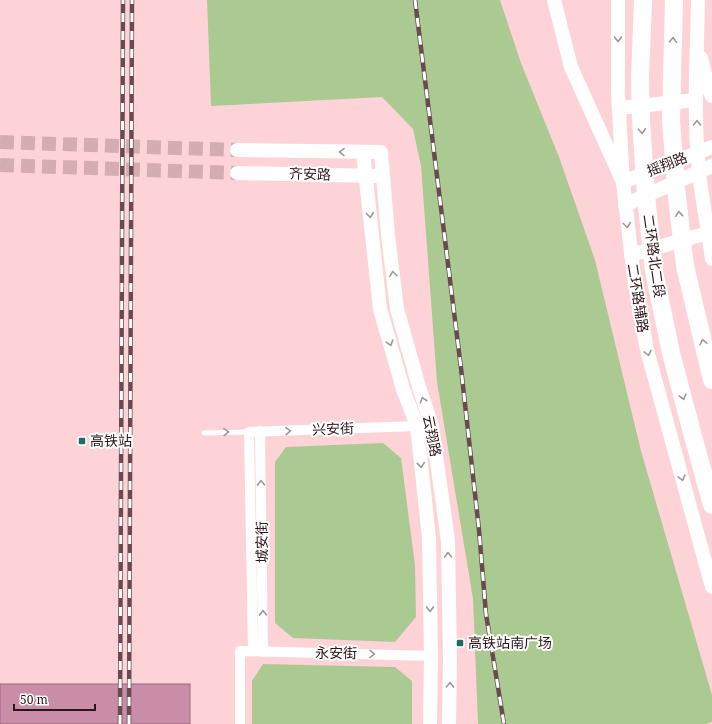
<svg xmlns="http://www.w3.org/2000/svg" width="712" height="724" viewBox="0 0 712 724" font-family="'Noto Serif','Noto Sans SC',serif">
	<style>
		.green { fill: #abca92 }
		.building { fill: #ca8da7; stroke: #9f657f }
		.lines { fill: none; stroke-linecap: round; stroke-linejoin: round }
		.secondary-tunnel { stroke: #d4adb1; stroke-width: 14; stroke-dasharray: 14 7; stroke-linecap: butt }
		.lane { stroke: #fff; stroke-width: 5 }
		.street { stroke: #fff; stroke-width: 10 }
		.secondary { stroke: #fff; stroke-width: 14 }
		.highway { stroke: #fff; stroke-width: 18 }
		.rail-casing { stroke: #694b4f; stroke-width: 4.5 }
		.rail { stroke: #fff; stroke-width: 3; stroke-dasharray: 9; stroke-linecap: butt }
		.oneway { stroke: #a19697 }
		.poi-dot { fill: #206b69; stroke: #fff; stroke-width: 1.5 }
		.labels { text-anchor: middle; stroke-width: 4; stroke-linejoin: round; paint-order: stroke }
		.street-label { font-size: 14px; fill: #2e1518; stroke: #fff }
		.poi-label { font-size: 14px; fill: #2e1518; stroke: #fff; text-anchor: start }
	</style>
	<rect width="100%" height="100%" fill="#fed3d7"/>
	<!-- green -->
	<g class="green">
		<path d="M207,0H500L521,63L559,157L595,260L641,451L712,695V722L706,724H478L473,599L437,382L421,166L413,129L382,97L211,106Z"/>
		<path d="M383,443L401,458L415,565L416,617L395,642L293,638L275,623V462L286,447Z"/>
		<path d="M263,664L395,667L412,681V724H252V681Z"/>
	</g>
	<!-- building -->
	<rect class="building" x="0" y="684" width="190" height="40"/>
	<g class="lines">
		<!-- secondary-tunnel -->
		<g class="secondary-tunnel">
			<path d="M0,142L237,150"/>
			<path d="M0,165L237,173"/>
		</g>
		<!-- lane -->
		<path class="lane" d="M204,433L249,432"/>
		<!-- street -->
		<g class="street">
			<path d="M260,431L263,652"/>
			<path d="M253,651L249,432L417,426"/>
			<path d="M240,724V651L431,656"/>
		</g>
		<!-- secondary -->
		<g class="secondary">
			<path d="M554,0L571,67L623,182L712,147"/>
			<path d="M618,0V94L623,182L634,278L647,350L712,587"/>
			<path d="M698,0C697,57 693,114 699,171C702,200 708,230 712,259"/>
			<path d="M701,58L709,90L712,96"/>
			<path d="M619,108L696,100"/>
			<path d="M237,150L381,152L388,235L397,309L419,387L432,426L448,541L450,659L449,724"/>
			<path d="M363,152L380,309L403,389L417,426L429,538L431,656L430,724"/>
			<path d="M237,173L375,176"/>
			<path d="M625,205L712,166"/>
			<path d="M631,255L708,233"/>
		</g>
		<!-- highway -->
		<g class="highway">
			<path d="M643,0L640,78L641,120L646,196L654,271L671,353L694,440L712,505"/>
			<path d="M674,0L671,120L676,188L685,266L712,380"/>
		</g>
		<!-- rail casing -->
		<g class="rail-casing">
			<g id="rail">
				<path d="M415,0L461,368L479,530L486,614L504,724"/>
				<path d="M120,724L123,0"/>
				<path d="M129,724L132,0"/>
			</g>
		</g>
		<!-- rail -->
		<use href="#rail" class="rail"/>
	</g>
	<!-- one-way arrows -->
	<defs><path id="oneway-chevron" d="M-2-3.5L2.5 0L-2 3.5" fill="none" stroke-width="1.6" stroke-linecap="round" stroke-linejoin="round"/></defs>
	<g class="oneway">
		<use href="#oneway-chevron" transform="translate(618 39) rotate(90)"/>
		<use href="#oneway-chevron" transform="translate(673 40) rotate(-88)"/>
		<use href="#oneway-chevron" transform="translate(697 123) rotate(-92)"/>
		<use href="#oneway-chevron" transform="translate(642 131) rotate(87)"/>
		<use href="#oneway-chevron" transform="translate(342 152) rotate(-179)"/>
		<use href="#oneway-chevron" transform="translate(679 214) rotate(-96)"/>
		<use href="#oneway-chevron" transform="translate(370 215) rotate(85)"/>
		<use href="#oneway-chevron" transform="translate(627 225) rotate(83)"/>
		<use href="#oneway-chevron" transform="translate(393 274) rotate(-97)"/>
		<use href="#oneway-chevron" transform="translate(703 342) rotate(-103)"/>
		<use href="#oneway-chevron" transform="translate(390 343) rotate(74)"/>
		<use href="#oneway-chevron" transform="translate(648 353) rotate(76)"/>
		<use href="#oneway-chevron" transform="translate(683 397) rotate(76)"/>
		<use href="#oneway-chevron" transform="translate(423 400) rotate(-109)"/>
		<use href="#oneway-chevron" transform="translate(288 431) rotate(-2)"/>
		<use href="#oneway-chevron" transform="translate(226 432) rotate(-2)"/>
		<use href="#oneway-chevron" transform="translate(421 465) rotate(84)"/>
		<use href="#oneway-chevron" transform="translate(682 478) rotate(75)"/>
		<use href="#oneway-chevron" transform="translate(261 483) rotate(-91)"/>
		<use href="#oneway-chevron" transform="translate(448 555) rotate(-91)"/>
		<use href="#oneway-chevron" transform="translate(430 609) rotate(89)"/>
		<use href="#oneway-chevron" transform="translate(263 613) rotate(-91)"/>
		<use href="#oneway-chevron" transform="translate(372 654) rotate(1)"/>
		<use href="#oneway-chevron" transform="translate(450 685) rotate(-89)"/>
	</g>
	<!-- markers -->
	<g class="poi-dot">
		<rect x="78" y="437" width="8" height="8" rx="2"/>
		<rect x="456" y="639" width="8" height="8" rx="2"/>
	</g>
	<g class="labels">
		<!-- street labels -->
		<g class="street-label">
			<text transform="translate(667 164) rotate(-21)" y="5">摇翔路</text>
			<text transform="translate(310 174) rotate(2)" y="5">齐安路</text>
			<text transform="translate(654 256) rotate(82)" y="5">二环路北二段</text>
			<text transform="translate(638 298) rotate(81)" y="5">二环路辅路</text>
			<text transform="translate(333 429) rotate(-2)" y="5">兴安街</text>
			<text transform="translate(432 436) rotate(79)" y="5">云翔路</text>
			<text transform="translate(262 542) rotate(-91)" y="5">城安街</text>
			<text transform="translate(336 653) rotate(1)" y="5">永安街</text>
		</g>
		<!-- poi labels -->
		<g class="poi-label">
			<text x="90" y="446">高铁站</text>
			<text x="468" y="648">高铁站南广场</text>
		</g>
	</g>
	<!-- scale -->
	<path d="M14 704v6h81v-6" fill="none" stroke="#2e1518" stroke-width="2"/>
	<text x="20" y="704" font-size="12" fill="#2e1518" stroke="#ffffff" stroke-width="3" paint-order="stroke">50 m</text>
</svg>
